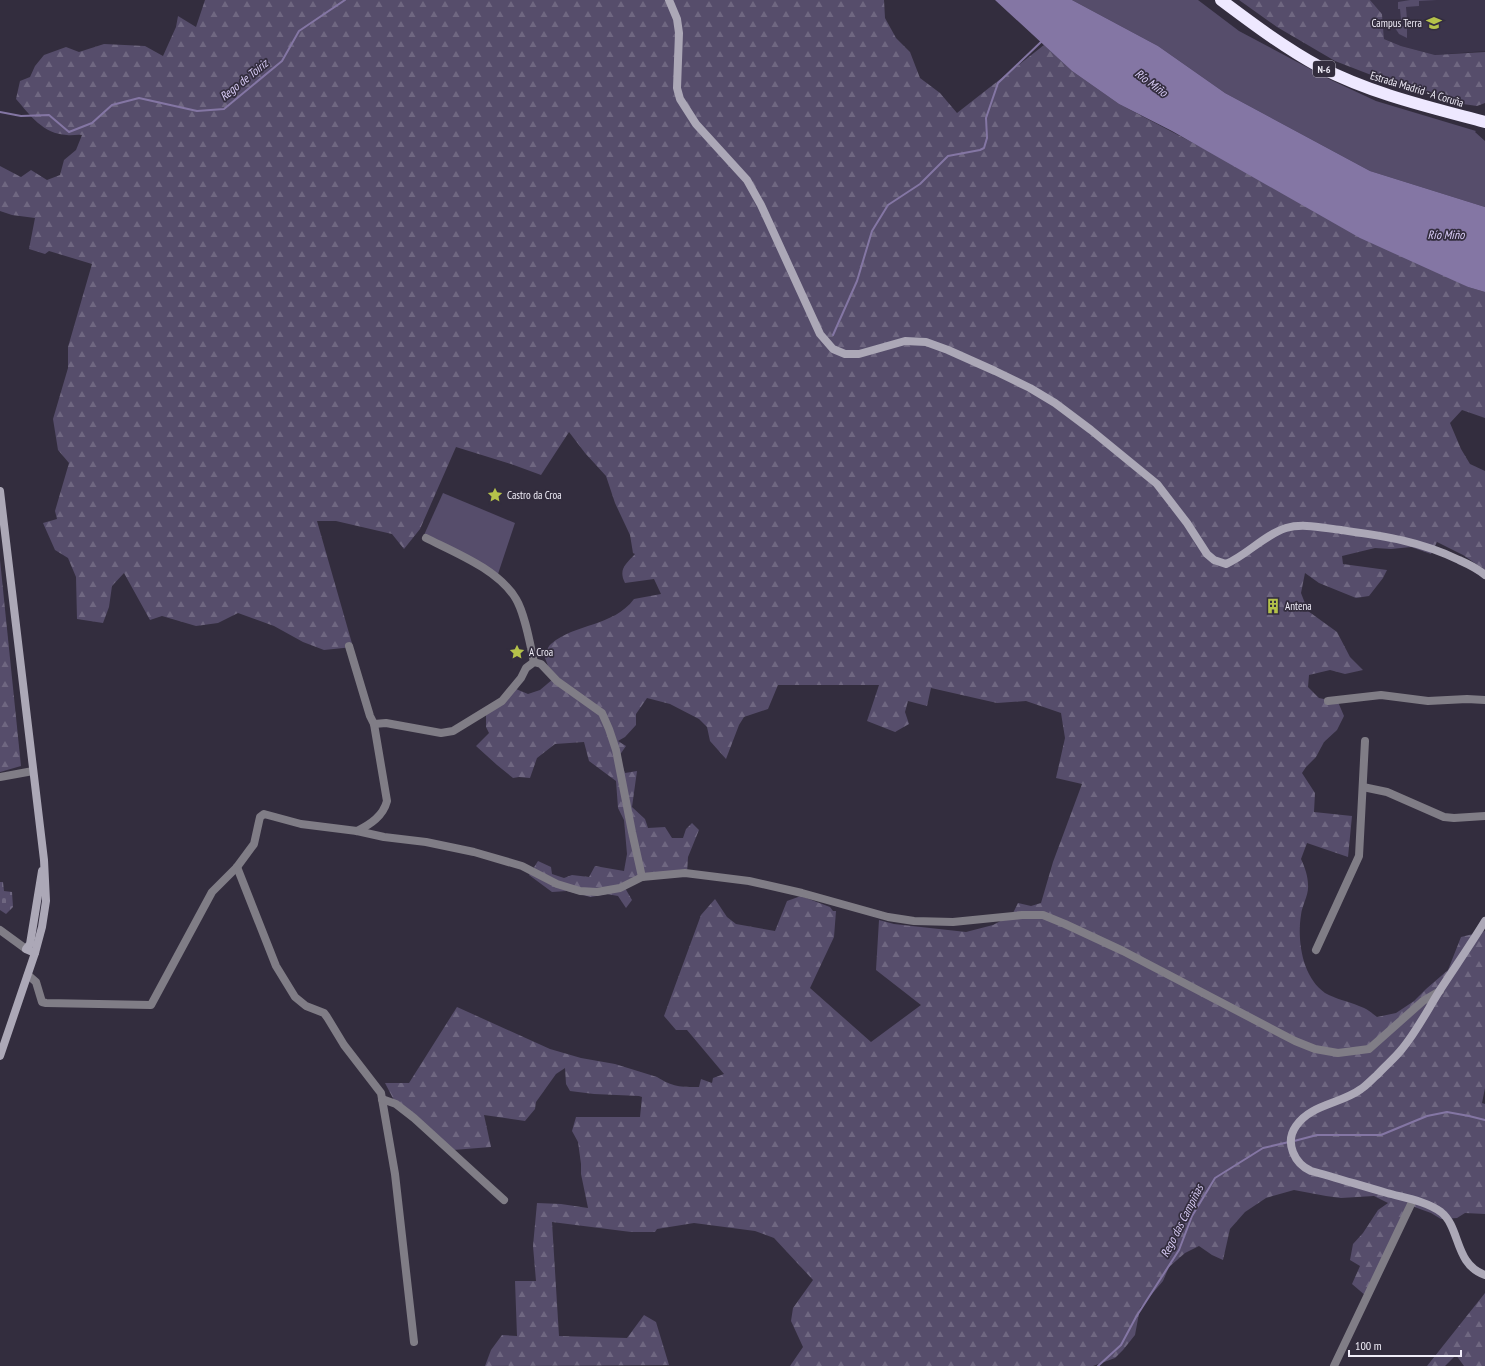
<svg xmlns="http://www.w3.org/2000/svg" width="1485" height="1366" viewBox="0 0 1485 1366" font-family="'PT Sans Narrow',sans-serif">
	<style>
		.built { fill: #3b344b }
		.grass { fill: #564d6b }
		.forest { fill: url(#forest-firs) }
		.cemetery { fill: url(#cemetery-stones) }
		.water { fill: #8476a4 }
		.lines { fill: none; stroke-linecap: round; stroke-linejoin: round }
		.stream { stroke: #8476a4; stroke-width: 2 }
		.street { stroke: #807d86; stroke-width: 8 }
		.secondary { stroke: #aca8b7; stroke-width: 8 }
		.highway { stroke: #eee8ff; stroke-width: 12 }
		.labels { text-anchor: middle; stroke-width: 3.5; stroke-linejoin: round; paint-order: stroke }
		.shield { fill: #332d3e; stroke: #b7b3c0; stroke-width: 1 }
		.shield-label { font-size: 10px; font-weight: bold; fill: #f0edf8 }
		.poi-label { font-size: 11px; fill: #f0edf8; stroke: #332d3e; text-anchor: start }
		.street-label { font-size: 11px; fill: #f0edf8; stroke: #332d3e }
		.water-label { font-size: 12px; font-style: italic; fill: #d9ccf7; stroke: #332d3e }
	</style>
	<defs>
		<pattern id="forest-firs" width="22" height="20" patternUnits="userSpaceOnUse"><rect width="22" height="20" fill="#564d6b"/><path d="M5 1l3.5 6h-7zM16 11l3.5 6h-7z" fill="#6f6781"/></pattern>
		<pattern id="cemetery-stones" width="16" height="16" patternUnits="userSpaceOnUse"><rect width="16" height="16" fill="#564d6b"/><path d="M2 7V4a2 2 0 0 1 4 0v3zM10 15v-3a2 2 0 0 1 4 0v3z" fill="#6f6781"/></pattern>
	</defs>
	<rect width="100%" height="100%" fill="#332d3e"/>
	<!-- built -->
	<path class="built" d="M1370,0H1485V51L1435,55L1401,46L1384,39L1382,14Z"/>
	<!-- grass -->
	<g class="grass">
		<path d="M1072,0H1198L1239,31L1331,80L1376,101L1476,131L1475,132L1485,141V207L1370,171L1225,93L1158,46Z"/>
		<path d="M1410,0H1437L1419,1V6L1406,7L1407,19L1401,20L1400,9H1398V2Z"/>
		<path d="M1397,26H1407V38L1399,34L1395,28Z"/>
		<path d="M443,493L515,523L498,574L424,535Z"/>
	</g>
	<!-- forest -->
	<g class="forest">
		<path d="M205,0H884L885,18L896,38L910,52L920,78L940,93L957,113L1044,45L1072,71L1119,104L1468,287L1485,292V418L1462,410L1450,423L1461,449L1470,464L1485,471V570L1463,555L1437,542L1431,554L1411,547L1391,549L1375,548L1342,556L1343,564L1387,570L1383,578L1369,596L1356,598L1319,583L1305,573L1301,593L1308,611L1337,632L1350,657L1363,670L1345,674L1330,670L1309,675L1308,687L1319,698L1338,702L1344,716L1337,730L1324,742L1316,757L1306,767L1302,773L1315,793L1314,812L1352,816L1348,857L1307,843L1301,859C1305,868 1308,876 1308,885C1309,895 1302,905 1301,915C1297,940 1302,977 1325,993C1335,999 1348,1001 1359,1006C1366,1008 1372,1013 1377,1017L1396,1013L1414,1001L1426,989L1448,970L1461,937L1485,931V1088L1482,1103L1485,1104V1214L1465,1213L1457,1218L1441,1219L1431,1213L1409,1205L1366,1296L1352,1284L1360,1266L1350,1260L1353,1244L1363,1233L1378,1210L1388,1203L1374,1196L1341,1198L1326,1196L1294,1190L1266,1198L1245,1212L1230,1229L1223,1260L1212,1255L1199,1246L1185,1253L1169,1267L1163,1281L1140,1308L1135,1335L1123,1350L1115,1358L1093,1366H790L803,1347L791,1321L793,1308L813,1280L774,1238L755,1231L694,1223L657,1229L655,1232H631L552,1222L559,1336L627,1338L644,1315L656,1322L669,1365L485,1366L491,1350L502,1335L517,1336L515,1281H536L533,1246L537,1203L561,1204L588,1208L581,1174V1164L578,1142L572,1131L576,1117H640L642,1097L639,1096L594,1094L570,1091L566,1084L565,1068L556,1074L536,1102L535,1109L525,1121L484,1115L491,1147L453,1150L398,1108L385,1083H409L457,1007L550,1049L581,1058L615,1064L657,1077C673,1087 680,1087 699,1087L701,1079L712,1083L713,1078L724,1074L687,1030H676L664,1016L701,915L715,899L727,917L736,924L775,931L787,901L801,896L830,907L833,911H836L834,937L810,988L871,1042L921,1005L876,970L879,920L894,924L966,932L993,925L1012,915L1018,903L1031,906L1041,903L1053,862L1082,784L1056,778L1065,738L1061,713L1026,701L997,703L931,688L927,706L908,701L905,712L909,724L895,732L867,721L879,685H778L768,709L744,717L739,725L726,759L710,741L707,727L699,719L670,704L647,698L636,714V725L625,737L618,741L626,746L619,756L625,773L637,771L632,807L645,819L648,828L665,827L672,838H683L686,829L692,823L699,830L688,857L687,874L634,880L625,888L632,900L626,908L618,896L607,894L591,897L567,891L552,892L529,875L538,861L551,867L552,874L564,878L572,875L589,877L595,866L624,871L627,854L624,820L618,808L616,781L589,761L584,742L555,744L537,758L530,778L519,777L513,778L497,765L476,746L489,733L486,727V714L516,689L528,694L540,690L553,679L545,658C546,654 547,647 551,644C575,623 613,627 634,599L661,594L654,579L625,583C618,569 626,564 635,554L633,553L630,535L615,503L606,476L585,453L569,432L541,475L511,464L456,447L420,529L404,549L392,534L336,521H317L353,647L324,650L303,642L274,626L238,613L218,623L196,626L162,616L150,620L124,573L112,586L109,607L103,623L77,619L76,577L68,558L55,550L43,523L57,519L55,511L69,463L58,450L53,419L68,368V347L92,264L49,251L45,254L29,249L35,218L12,215L0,211V166L21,177L31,170L47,180L60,175L64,160L76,150L82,135C77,134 72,136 67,135C43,134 30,115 16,99L20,81L30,77L35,66L44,55L66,47L79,52L104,44L145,46L163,56L176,27L178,16L196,27Z"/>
		<path d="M1239,0H1370L1382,14L1384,39L1401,46L1435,55L1485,52V103L1477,106L1456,103L1397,85L1335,61L1277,27Z"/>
		<path d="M0,560L21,766L0,772Z"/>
		<path d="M1485,1293V1366H1464L1456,1355L1445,1366H1427Z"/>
	</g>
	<!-- cemetery -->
	<path class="cemetery" d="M0,882H3L4,891L12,892L13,907L6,914L0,910Z"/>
	<!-- water -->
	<path class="water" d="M995,0H1072L1158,46L1225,93L1370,171L1485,207V292L1468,287L1360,238L1172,131L1119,104L1072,71Z"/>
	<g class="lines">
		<!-- stream -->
		<g class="stream">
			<path d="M0,112L21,116L49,115L69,132L92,123L112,105L139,98L197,111L224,109L282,61L299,31L345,0"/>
			<path d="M833,335L857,281L872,231L888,205L920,184L948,156L980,150L984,148L987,138L986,118L998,83L1042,41"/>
			<path d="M1294,1141L1317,1135H1381L1427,1116L1447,1112L1469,1116L1485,1120"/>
			<path d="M1098,1366L1121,1345L1136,1317L1179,1250L1192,1216L1215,1178L1263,1148L1289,1142"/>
		</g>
		<!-- street -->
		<g class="street">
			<path d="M426,538C456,553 499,570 516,599C525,614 530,644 534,662"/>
			<path d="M349,646L370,716L374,724L387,801C383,816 371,824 357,831"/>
			<path d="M1328,701L1381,695L1428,701L1467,699L1485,700"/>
			<path d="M374,724L386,723L441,733L453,731L502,701L521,678L526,668L534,662L541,664L557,681L602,713L609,729L616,750L632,832L642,877"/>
			<path d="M0,777L33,771"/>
			<path d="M1363,787L1387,792L1444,817L1454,818L1485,816"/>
			<path d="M237,867L276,966L295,997L306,1006L324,1013L327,1017L344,1045L381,1093L395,1174L414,1342"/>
			<path d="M0,930L26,949"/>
			<path d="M1316,950L1359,856L1365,741"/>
			<path d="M28,975L36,982L42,1002L46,1003L151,1005L212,892L237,867L254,844L260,817L264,814L301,824L357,831L384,837L426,842L474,852L522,866L557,884L580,891L597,892L620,888L642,877L685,873L749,881L802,893L888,917L914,921L953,922L1022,915H1043L1065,924L1123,951L1295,1041L1315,1049L1338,1053L1369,1049L1423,1001L1440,991"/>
			<path d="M382,1099L396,1104L414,1118L504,1200"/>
			<path d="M1334,1366L1413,1200"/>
		</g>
		<!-- secondary -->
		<g class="secondary">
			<path d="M669,0L677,19L679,33L677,88L680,99L696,124L747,180L761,205L820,334L833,349L845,354H859L905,341L926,342L948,350L995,371L1030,388L1055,403L1091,430L1157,484L1187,523L1207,554L1214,560L1226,564C1247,555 1264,535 1286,528C1303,523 1323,528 1341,530C1383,536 1420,541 1459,560C1468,564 1477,568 1485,575"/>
			<path d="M0,491L44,860L46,901L42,927L35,953L0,1056"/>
			<path d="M1485,921C1471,944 1455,967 1440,990C1428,1009 1417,1031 1402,1049C1395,1058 1385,1066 1377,1075C1372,1079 1367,1085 1361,1089C1341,1104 1311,1104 1296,1126C1284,1143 1295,1164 1311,1171C1337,1178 1362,1186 1387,1193C1405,1198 1426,1201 1441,1212C1461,1228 1454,1264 1485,1275"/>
			<path d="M35,953L26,949L30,944L31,938L42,871"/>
		</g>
		<!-- highway -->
		<path class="highway" d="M1221,0C1253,24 1285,48 1320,67C1372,94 1429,107 1485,122"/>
	</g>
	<!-- icons -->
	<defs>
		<g id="university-bare" transform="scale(1.2)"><path d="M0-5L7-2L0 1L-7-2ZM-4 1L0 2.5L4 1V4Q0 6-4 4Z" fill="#b5c24a" stroke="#332d3e" stroke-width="2.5" paint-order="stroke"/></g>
		<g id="sight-bare" transform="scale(1.2)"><path d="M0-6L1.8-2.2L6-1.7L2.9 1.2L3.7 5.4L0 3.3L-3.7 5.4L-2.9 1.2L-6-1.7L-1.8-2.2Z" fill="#b5c24a" stroke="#332d3e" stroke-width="2.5" paint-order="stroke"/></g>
		<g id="building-bare" transform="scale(1.2)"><path d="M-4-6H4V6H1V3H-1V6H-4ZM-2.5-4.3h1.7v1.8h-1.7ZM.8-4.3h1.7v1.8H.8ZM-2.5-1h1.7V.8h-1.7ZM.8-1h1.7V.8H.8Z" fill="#b5c24a" stroke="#332d3e" stroke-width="2.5" paint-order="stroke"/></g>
	</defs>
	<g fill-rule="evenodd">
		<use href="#university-bare" x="1434" y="23"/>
		<use href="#sight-bare" x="495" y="495"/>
		<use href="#building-bare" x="1273" y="606"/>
		<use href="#sight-bare" x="517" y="652"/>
	</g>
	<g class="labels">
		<!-- shield labels -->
		<rect class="shield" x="1313" y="61" width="22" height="16" rx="3"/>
		<g class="shield-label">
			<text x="1324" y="73">N-6</text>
		</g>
		<!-- poi labels -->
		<g class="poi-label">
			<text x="1422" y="27" text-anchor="end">Campus Terra</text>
			<text x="507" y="499">Castro da Croa</text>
			<text x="1285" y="610">Antena</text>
			<text x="529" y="656">A Croa</text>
		</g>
		<!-- street labels -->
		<g class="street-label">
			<text transform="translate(1417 89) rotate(17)" y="4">Estrada Madrid - A Coruña</text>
		</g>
		<!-- water labels -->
		<g class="water-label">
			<text transform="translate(244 80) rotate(-39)" y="4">Rego de Toiriz</text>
			<text transform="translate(1151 83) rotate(37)" y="4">Río Miño</text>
			<text x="1446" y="239">Río Miño</text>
			<text transform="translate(1182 1221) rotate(-63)" y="4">Rego das Campiñas</text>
		</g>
	</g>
	<!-- scale -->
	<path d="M1349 1350v6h112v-6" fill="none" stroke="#f0edf8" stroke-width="2"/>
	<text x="1355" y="1350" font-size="12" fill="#f0edf8" stroke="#332d3e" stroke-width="3" paint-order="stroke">100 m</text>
</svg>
